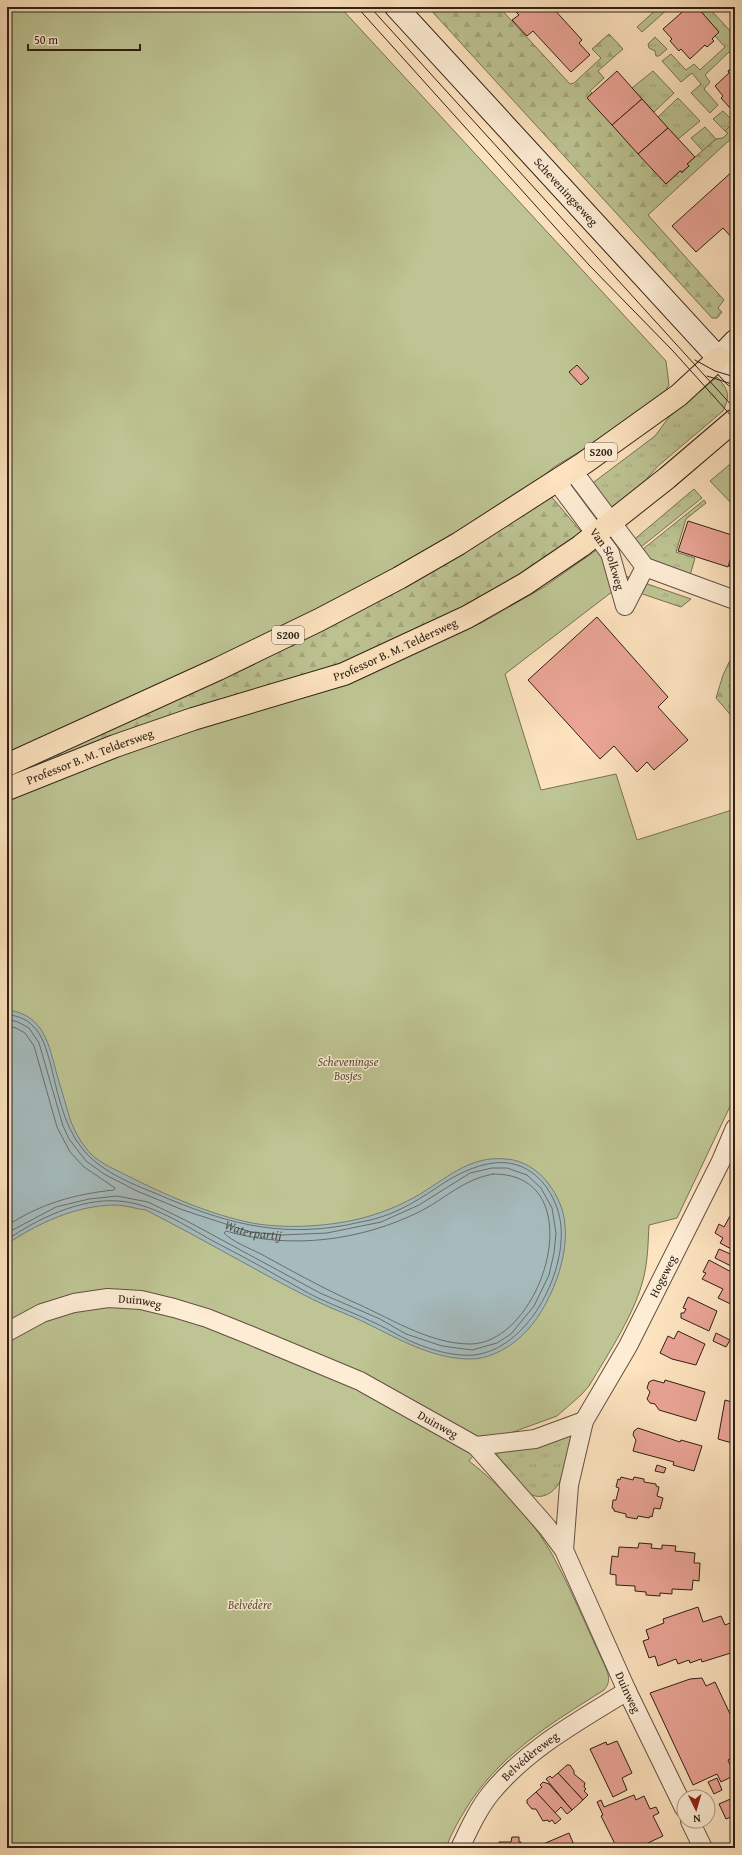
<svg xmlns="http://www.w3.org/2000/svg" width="742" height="1855" viewBox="0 0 742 1855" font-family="'Gentium Book Plus',serif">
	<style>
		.grass { fill: url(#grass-tufts); stroke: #767255 }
		.forest { fill: url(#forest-firs); stroke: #767255 }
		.green { fill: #bec493; stroke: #767255 }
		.water { fill: #a5bbbd; stroke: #767d7b }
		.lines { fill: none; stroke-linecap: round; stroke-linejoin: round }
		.shore { stroke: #6a6e6a; stroke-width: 1 }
		.building { fill: #eba597; stroke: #2f2017 }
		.street-casing { stroke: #625141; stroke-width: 20 }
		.secondary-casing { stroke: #2f2017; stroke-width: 24 }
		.primary-casing { stroke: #2f2017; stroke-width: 24 }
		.street { stroke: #feedd5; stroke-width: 18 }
		.secondary { stroke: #feedd5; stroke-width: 22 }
		.primary { stroke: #fde3bf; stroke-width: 22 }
		.tram { stroke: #2f2017; stroke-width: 1 }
		.labels { text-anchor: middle; stroke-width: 3; stroke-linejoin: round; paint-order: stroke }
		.shield { fill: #feedd5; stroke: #6d5e50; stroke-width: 1 }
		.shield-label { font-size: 11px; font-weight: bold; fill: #2f2017 }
		.street-label { font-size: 12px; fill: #2f2017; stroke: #feedd5 }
		.park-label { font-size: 12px; font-style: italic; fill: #5a513c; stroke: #feedd5 }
		.water-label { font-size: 13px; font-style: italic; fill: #524e49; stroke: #feedd5 }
	</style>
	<defs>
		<pattern id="grass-tufts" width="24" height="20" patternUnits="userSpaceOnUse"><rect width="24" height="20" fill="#bec493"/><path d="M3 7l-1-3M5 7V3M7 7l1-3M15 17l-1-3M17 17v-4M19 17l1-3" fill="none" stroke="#a4a87e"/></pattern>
		<pattern id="forest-firs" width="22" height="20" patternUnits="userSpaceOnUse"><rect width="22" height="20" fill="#bec493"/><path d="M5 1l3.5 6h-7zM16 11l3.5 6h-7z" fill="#a4a87e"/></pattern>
	</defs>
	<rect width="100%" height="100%" fill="#fde3bf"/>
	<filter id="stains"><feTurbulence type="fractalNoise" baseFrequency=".005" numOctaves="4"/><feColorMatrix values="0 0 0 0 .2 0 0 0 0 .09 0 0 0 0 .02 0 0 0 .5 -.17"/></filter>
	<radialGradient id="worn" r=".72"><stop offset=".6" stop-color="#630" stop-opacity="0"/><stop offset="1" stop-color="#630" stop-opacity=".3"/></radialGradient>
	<!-- grass -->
	<g class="grass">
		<path d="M659,7H670L642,32L637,27Z"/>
		<path d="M697,7H708L735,36V58L729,52L705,75L710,82L704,89L718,105L710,113L691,93L701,84L692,73L681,82L662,61L671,54L686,70L694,64L700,70L725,47L715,36L719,32Z"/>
		<path d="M655,37L667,49L659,56H656L655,51L649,48L648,44Z"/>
		<path d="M653,71L674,93L654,112L632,88Z"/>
		<path d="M678,98L700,121L678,139L658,117Z"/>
		<path d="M723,111L734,122L725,131L713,119Z"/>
		<path d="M705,127L716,139L703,151L691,138Z"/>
		<path d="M717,377C728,389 731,395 723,411L658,466L628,500L612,511L590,485L655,436L669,417Z"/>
		<path d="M694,489L702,498L636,551L630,543Z"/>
		<path d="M704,500L706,503L686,519L676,552L695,558L689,579L682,577L638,553Z"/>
		<path d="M616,571L630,578L691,599L681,607L619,586Z"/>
		<path d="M569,1433L573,1436C569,1450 567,1466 561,1479C556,1492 541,1502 529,1493L497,1457V1452Z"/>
	</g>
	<!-- forest -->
	<g class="forest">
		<path d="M428,7H499L570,84L574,83L601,58L592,49L609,34L623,49L598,71L604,78L590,91L592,93L588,98L666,184L680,171L682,173L689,166L687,164L716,139L723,138L728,133L725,131L735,121V135L648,215L724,300L718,308L722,312L717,318H712Z"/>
		<path d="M550,495L583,534L496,592L377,652L7,782V774Z"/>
		<path d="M735,650V720L716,698L723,675Z"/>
	</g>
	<!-- green -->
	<g class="green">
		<path d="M7,7H340L666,361L669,385L657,405L554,467L535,483L450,536L328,606L7,756Z"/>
		<path d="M735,460V507L710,481Z"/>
		<path d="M598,549L616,571L630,578L505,674L541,790L616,774L637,840L735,809V1071L733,1084H735V1096L677,1218L649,1225C648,1242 648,1259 644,1276C636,1312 608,1354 589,1386L581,1395L557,1416L483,1443L469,1461C501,1486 533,1520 553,1556C572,1591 587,1628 604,1664C608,1673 612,1681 604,1690C550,1724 497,1756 464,1812C457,1824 450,1836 446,1848H7V800L70,772L481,623L544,587Z"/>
	</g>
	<!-- water -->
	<path class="water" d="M7,1010C44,1014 49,1045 57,1075C62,1091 66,1106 71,1122C76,1134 83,1146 92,1155C102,1164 114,1169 126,1175C163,1194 211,1215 252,1223C289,1230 343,1226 379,1213C391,1209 404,1203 415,1197C445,1180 469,1155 506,1159C523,1160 538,1170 548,1183C557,1195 564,1209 565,1225C569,1262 546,1317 517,1340C505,1350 487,1359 471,1359C436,1359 406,1343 376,1328C356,1317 334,1310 314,1300C258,1272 203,1239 146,1210C136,1209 125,1205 116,1205C77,1205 38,1223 7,1244Z"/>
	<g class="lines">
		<!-- shore -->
		<g class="shore">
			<path d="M7,1014C16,1016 25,1018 32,1025C43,1035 46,1049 50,1062C57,1090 63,1124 81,1147C99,1171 130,1183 157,1194C222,1222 276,1238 347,1225C358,1222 370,1221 381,1217C403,1210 423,1197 442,1184C477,1162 518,1148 547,1188C555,1200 560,1213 561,1227C565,1276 527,1349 474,1355C450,1357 421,1347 400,1336C392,1332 384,1327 375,1323C357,1314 337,1307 318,1298C305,1292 293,1284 281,1278C259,1265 236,1253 213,1241C184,1225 152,1203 118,1201C81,1198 36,1219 7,1240"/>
			<path id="s1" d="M7,1019L18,1022L29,1028L39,1043L63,1126L69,1139L86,1161L104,1174L137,1191L183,1210L250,1232L282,1235L327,1233L381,1222L419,1205L470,1173L492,1168H507L527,1175L541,1188L552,1208L556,1233L554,1253L549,1275L534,1306L511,1334L497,1343L472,1350L442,1346L406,1334L380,1319L320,1293L185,1220L148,1202L117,1196L89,1199L56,1207L7,1233"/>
			<path d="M7,1026L16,1028L25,1033L34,1046L57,1127L70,1152L84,1167L115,1188L114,1190C75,1194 39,1204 7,1226"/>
			<path d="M493,1174C595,1173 543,1344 470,1344C428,1344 387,1316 349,1300C319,1286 290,1270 261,1254C249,1248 233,1242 224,1233L226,1231C290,1250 361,1241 421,1211C446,1198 464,1179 493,1174Z"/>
		</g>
	</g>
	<!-- building -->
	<g class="building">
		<path d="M511,7H552L582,40L579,43L590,55L571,72L533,31L527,36L512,20L519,15Z"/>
		<path d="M688,7H697L719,32L712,39L714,41L707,47L705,45L690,59L681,49L679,51L670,41L672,39L663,29Z"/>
		<path d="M735,64V108L732,106L730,108L721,98L723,96L715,86L729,73L728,71Z"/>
		<path d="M617,71L642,99L612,125L587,98Z"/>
		<path d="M642,99L668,128L638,154L612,125Z"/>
		<path d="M668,128L695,157L687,164L689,166L682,172L680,171L666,184L638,154Z"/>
		<path d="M735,169V239L734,240L723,228L696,252L672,226Z"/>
		<path d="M577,365L589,378L581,385L569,372Z"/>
		<path d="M688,521L735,536V543L728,567L678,551Z"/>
		<path d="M735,550V568L729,566L730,565Z"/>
		<path d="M597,617L668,697L658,707L688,740L654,770L647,762L637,772L614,746L600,759L528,680Z"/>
		<path d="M730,1216L735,1217V1251L720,1243L723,1238L715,1233L719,1224L724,1227Z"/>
		<path d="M719,1249L735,1256V1268L715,1258Z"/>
		<path d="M709,1260L735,1274V1306L718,1298L723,1289L702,1279L706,1273L703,1272Z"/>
		<path d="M688,1297L717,1311L709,1331L681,1318V1313H684L686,1309L683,1308Z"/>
		<path d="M678,1331L705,1344L696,1365L672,1359L660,1353L668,1336L674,1339Z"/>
		<path d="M716,1333L730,1340L726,1347L713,1341Z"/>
		<path d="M653,1380L664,1383L665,1380L705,1392L696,1421L659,1410L655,1404L650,1403L647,1399L650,1392L647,1388L649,1382Z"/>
		<path d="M725,1400L735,1403V1428L732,1443L718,1439Z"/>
		<path d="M638,1428L680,1442L681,1440L702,1446L694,1471L673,1465L674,1462L633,1451L636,1440L633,1435L634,1431Z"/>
		<path d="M657,1465L666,1468L664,1473L655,1471Z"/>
		<path d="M621,1477L633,1480L634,1477L644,1479V1482L656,1484V1486L659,1487L657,1496L663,1498L660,1509L654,1508L652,1517L650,1516L649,1518L638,1516L637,1519L626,1517V1514L614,1511V1509L612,1508L613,1500H616L619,1488L616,1487L618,1479L620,1480Z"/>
		<path d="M639,1543L652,1544L651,1548L662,1549V1545L676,1546L675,1551L695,1553L694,1563H700L699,1581L693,1580L692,1590L672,1589V1594L660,1593V1596L646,1595V1592L635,1591V1586L616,1585V1575L610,1574L612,1556L618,1557L619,1547L638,1548Z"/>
		<path d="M698,1607L703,1622L721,1616L725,1625L730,1623L735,1637V1641L730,1642L734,1652L702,1662L701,1659L690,1663L689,1660L678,1664L676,1659L658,1666L655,1656L649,1658L643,1641L649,1639L646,1630L664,1623L663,1619Z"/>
		<path d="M702,1678L706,1686L715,1682L732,1718L735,1717V1756L728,1760L735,1775L721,1782L717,1774L693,1785L650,1693L690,1679Z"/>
		<path d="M617,1741L632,1773L622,1778L627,1790L613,1797L590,1749L606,1742L607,1745Z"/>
		<path d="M567,1765H570L574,1771V1774L585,1783L584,1787L586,1789L584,1791L588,1795L583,1800L558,1773Z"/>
		<path d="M558,1773L583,1800L572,1810L546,1779L550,1776L552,1778Z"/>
		<path d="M717,1778L722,1790L714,1794L708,1782Z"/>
		<path d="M543,1782L549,1784L572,1810L567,1814L561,1807L555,1813L536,1792L542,1787L540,1785Z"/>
		<path d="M536,1792L561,1819L555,1824L552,1820L549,1822L548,1820L543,1821L536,1809H532L527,1803V1800Z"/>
		<path d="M634,1795L636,1800L644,1796L650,1809L656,1807L659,1813L653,1816L663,1836L637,1848H617L601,1816L603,1815L597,1802L601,1800L604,1807Z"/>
		<path d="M735,1797V1815L726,1819L719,1804Z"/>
		<path d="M569,1833L574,1845L567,1848H536V1847Z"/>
		<path d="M512,1837H519V1842H521L522,1848H499V1842H511Z"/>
	</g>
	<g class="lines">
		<!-- street casing -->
		<g class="street-casing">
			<g id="street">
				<path d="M573,471L645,567L735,600"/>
				<path id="s2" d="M557,482L610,553L625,606L645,567"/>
				<path id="s3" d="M7,1332L42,1313L74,1303L108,1298L141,1300L174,1308L207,1318L252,1336L360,1381L476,1446L547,1527L564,1550L627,1691L684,1808"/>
				<path d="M476,1446L535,1439L584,1421"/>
				<path id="s4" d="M564,1550L569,1485L584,1421L628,1346L721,1161L735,1128"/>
				<path d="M690,1821L703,1848"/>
				<path id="s5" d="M460,1848C469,1829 478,1809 491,1793C528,1748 579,1721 627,1691"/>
			</g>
		</g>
		<!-- secondary casing -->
		<g class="secondary-casing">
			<g id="secondary">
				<path id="s6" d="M396,7L735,376"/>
				<path d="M719,358L735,341"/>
			</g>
		</g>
		<!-- primary casing -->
		<g class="primary-casing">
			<g id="primary">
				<path d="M7,765L218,669L319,620L399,578L458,544L584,463L679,395L719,358"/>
				<path id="s7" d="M7,789L115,746L193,719L344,674L467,617L525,584L581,546L667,478L735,420"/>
			</g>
		</g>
		<!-- street -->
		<use href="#street" class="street"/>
		<!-- secondary -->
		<use href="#secondary" class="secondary"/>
		<!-- primary -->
		<use href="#primary" class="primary"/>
		<!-- tram -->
		<g class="tram">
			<path d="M357,7L589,265L673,351L735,420"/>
			<path d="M370,7L735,409"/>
			<path d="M695,360L715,371L735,377"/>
			<path d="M707,376L735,385"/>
		</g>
	</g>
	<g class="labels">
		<!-- shield labels -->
		<g class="shield">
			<rect x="585" y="443" width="32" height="18" rx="3"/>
			<rect x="272" y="626" width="32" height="18" rx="3"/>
		</g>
		<g class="shield-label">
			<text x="601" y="456">S200</text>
			<text x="288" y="639">S200</text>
		</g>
		<!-- street labels -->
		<g class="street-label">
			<text dy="4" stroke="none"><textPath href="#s6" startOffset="251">Scheveningseweg</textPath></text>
			<text dy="4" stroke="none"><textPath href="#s2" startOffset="93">Van Stolkweg</textPath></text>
			<text dy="4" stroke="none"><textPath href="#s7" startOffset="413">Professor B. M. Teldersweg</textPath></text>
			<text dy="4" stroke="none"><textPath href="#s7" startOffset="89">Professor B. M. Teldersweg</textPath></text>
			<text dy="4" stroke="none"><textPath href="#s4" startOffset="296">Hogeweg</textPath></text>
			<text dy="4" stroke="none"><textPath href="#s3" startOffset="140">Duinweg</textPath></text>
			<text dy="4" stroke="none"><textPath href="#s3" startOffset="464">Duinweg</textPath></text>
			<text dy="4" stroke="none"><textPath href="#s3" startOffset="800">Duinweg</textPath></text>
			<text dy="4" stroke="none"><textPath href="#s5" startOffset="117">Belvédèreweg</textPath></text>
		</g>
		<!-- park labels -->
		<g class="park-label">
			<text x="348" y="1066">Scheveningse<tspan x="348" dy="14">Bosjes</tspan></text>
			<text x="250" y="1609">Belvédère</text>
		</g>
		<!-- water labels -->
		<g class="water-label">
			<text dy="5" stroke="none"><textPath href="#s1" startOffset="353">Waterpartij</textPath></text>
		</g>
	</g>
	<!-- margin -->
	<rect width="742" height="1855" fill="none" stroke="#fde3bf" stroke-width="24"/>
	<rect x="8" y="8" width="726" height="1839" fill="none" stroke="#2f2017" stroke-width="2"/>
	<rect x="12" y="12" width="718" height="1831" fill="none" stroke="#2f2017"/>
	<!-- north arrow -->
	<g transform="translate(696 1809) rotate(175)"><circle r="19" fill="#feedd5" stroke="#ab9b89"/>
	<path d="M0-3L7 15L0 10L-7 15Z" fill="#8f2418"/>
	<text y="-6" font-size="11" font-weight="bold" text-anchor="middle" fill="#2f2017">N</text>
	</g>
	<!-- scale -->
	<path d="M28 44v6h112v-6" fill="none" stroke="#2f2017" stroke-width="2"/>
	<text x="34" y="44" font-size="12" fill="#2f2017" stroke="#feedd5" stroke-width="3" paint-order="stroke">50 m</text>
	<rect width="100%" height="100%" filter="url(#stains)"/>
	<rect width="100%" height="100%" fill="url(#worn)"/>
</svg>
